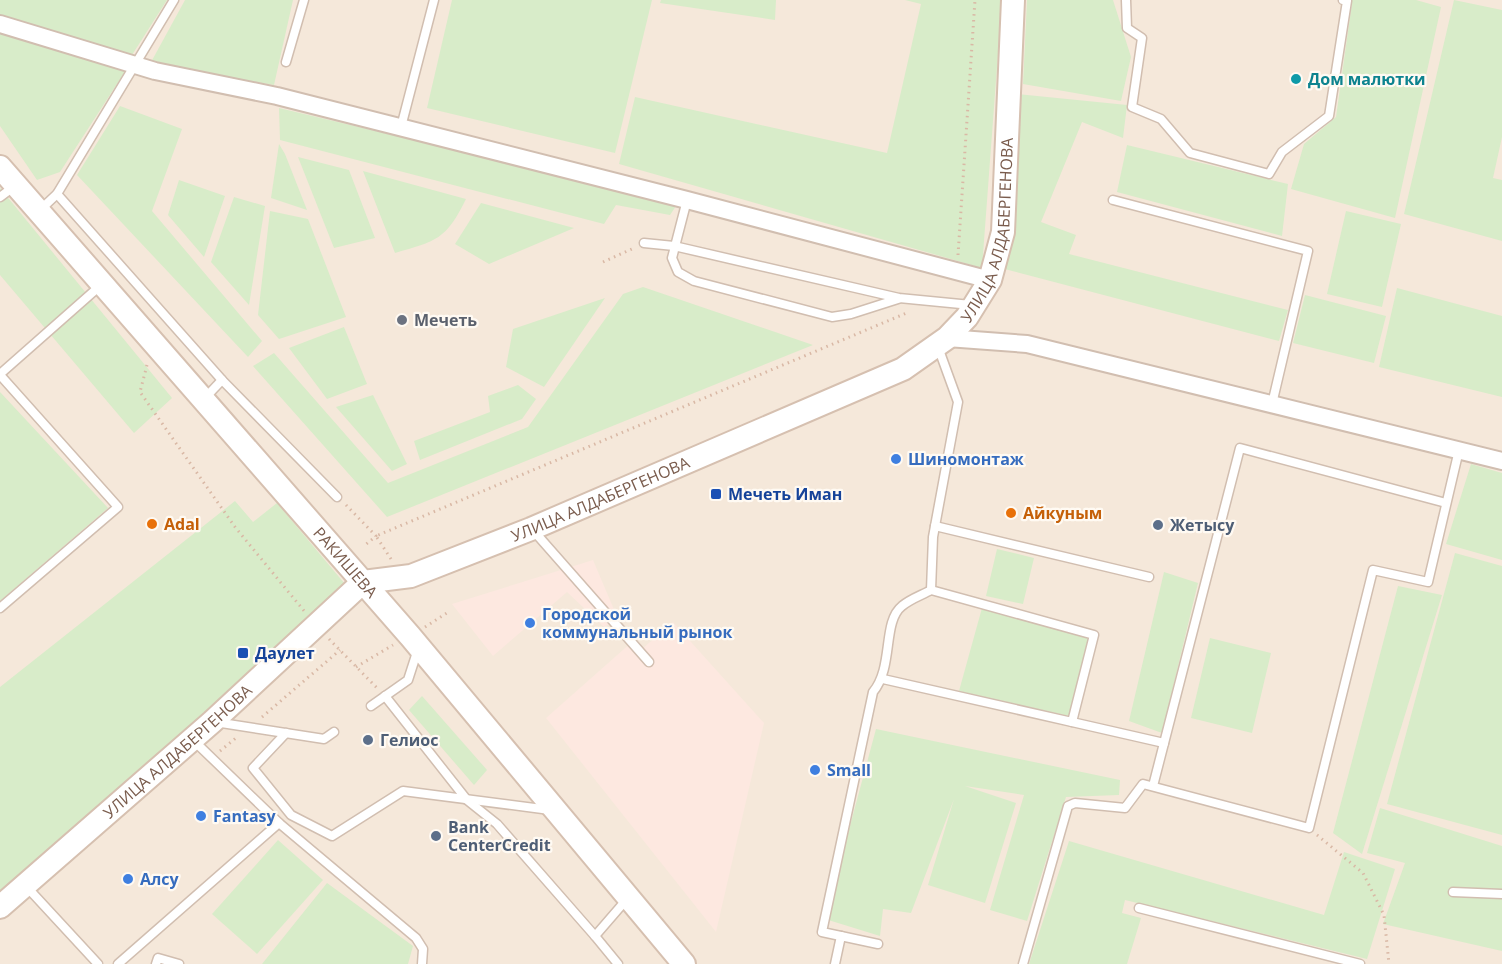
<svg xmlns="http://www.w3.org/2000/svg" width="1502" height="964" viewBox="0 0 1502 964" font-family="'Open Sans',sans-serif">
	<style>
		.residential { fill: #f5e8da }
		.commercial { fill: #fde8e0 }
		.green { fill: #d8ecc9 }
		.lines { fill: none; stroke-linecap: round; stroke-linejoin: round }
		.lane-casing { stroke: #d1beb0; stroke-width: 11 }
		.street-casing { stroke: #d1beb0; stroke-width: 20 }
		.secondary-casing { stroke: #d6c0b0; stroke-width: 26 }
		.path { stroke: #d9b8a5; stroke-width: 3; stroke-dasharray: 1.5 4.5; stroke-linecap: butt }
		.lane { stroke: #fff; stroke-width: 8 }
		.street { stroke: #fff; stroke-width: 16 }
		.secondary { stroke: #fff; stroke-width: 22 }
		.culture-dot { fill: #0f9aa8; stroke: #fffaf3; stroke-width: 2 }
		.worship-dot { fill: #6b7280; stroke: #fffaf3; stroke-width: 2 }
		.shop-dot { fill: #3f7fe0; stroke: #fffaf3; stroke-width: 2 }
		.transit-dot { fill: #1a4fb4; stroke: #fffaf3; stroke-width: 2 }
		.food-dot { fill: #e8710a; stroke: #fffaf3; stroke-width: 2 }
		.service-dot { fill: #5c6f8a; stroke: #fffaf3; stroke-width: 2 }
		.labels { text-anchor: middle; stroke-width: 4.5; stroke-linejoin: round; paint-order: stroke }
		.culture-label { font-size: 16px; font-weight: bold; fill: #0d838f; stroke: #fffaf3; text-anchor: start }
		.street-label { font-size: 16px; fill: #7a5c4d; stroke: #fffaf3 }
		.worship-label { font-size: 16px; font-weight: bold; fill: #5b616d; stroke: #fffaf3; text-anchor: start }
		.shop-label { font-size: 16px; font-weight: bold; fill: #366cbe; stroke: #fffaf3; text-anchor: start }
		.transit-label { font-size: 16px; font-weight: bold; fill: #164399; stroke: #fffaf3; text-anchor: start }
		.food-label { font-size: 16px; font-weight: bold; fill: #c56008; stroke: #fffaf3; text-anchor: start }
		.service-label { font-size: 16px; font-weight: bold; fill: #4e5e75; stroke: #fffaf3; text-anchor: start }
	</style>
	<rect width="100%" height="100%" fill="#fdf6ec"/>
	<!-- residential -->
	<rect class="residential" x="0" y="0" width="1502" height="964"/>
	<!-- commercial -->
	<g class="commercial">
		<path d="M593,560L618,619L604,627L567,592L493,656L452,604Z"/>
		<path d="M673,622L764,723L716,932L546,718L633,641L642,649Z"/>
	</g>
	<!-- green -->
	<g class="green">
		<path d="M0,0H167L132,55L0,18Z"/>
		<path d="M185,0H293L274,85L150,64Z"/>
		<path d="M452,0H652L615,153L427,108Z"/>
		<path d="M661,0H776L775,20L660,3Z"/>
		<path d="M905,0H1002L982,268L619,164L635,97L887,153L921,4Z"/>
		<path d="M1027,0H1113L1131,57L1121,101L1023,84Z"/>
		<path d="M1346,0H1416L1441,7L1395,218L1291,189L1304,144L1336,117L1352,3Z"/>
		<path d="M1454,0L1502,10V137L1493,178L1502,180V241L1404,214Z"/>
		<path d="M0,31L128,67L60,172L37,180L0,126Z"/>
		<path d="M1017,94L1127,105L1123,138L1082,122L1041,222L1076,235L1069,254L1288,310L1279,341L1001,268Z"/>
		<path d="M120,106L182,129L152,211L262,341L248,357L77,175Z"/>
		<path d="M279,108L678,203L670,215L616,205L604,224L280,140Z"/>
		<path d="M279,144L285,154L307,210L271,198Z"/>
		<path d="M1127,145L1288,184L1282,236L1117,192Z"/>
		<path d="M298,157L349,170L375,238L334,248Z"/>
		<path d="M363,171L466,199C446,240 436,241 395,253Z"/>
		<path d="M179,180L225,196L204,257L168,215Z"/>
		<path d="M0,188L172,398L134,433L0,275Z"/>
		<path d="M234,197L265,206L249,305L211,262Z"/>
		<path d="M481,203L574,228L489,264L455,244Z"/>
		<path d="M270,211L308,219L346,317L279,339L258,315Z"/>
		<path d="M1346,211L1401,224L1382,307L1327,294Z"/>
		<path d="M643,287L813,345L387,517L253,366L274,353L388,483L528,427L623,294Z"/>
		<path d="M1397,288L1502,316V397L1379,367Z"/>
		<path d="M1305,295L1386,316L1374,363L1293,343Z"/>
		<path d="M605,298L544,387L506,367L513,329Z"/>
		<path d="M344,327L367,384L327,399L289,348Z"/>
		<path d="M518,385L536,399L522,419L420,460L414,441L490,412L488,396Z"/>
		<path d="M0,392L108,508L0,601Z"/>
		<path d="M373,395L407,464L392,471L336,407Z"/>
		<path d="M1471,464L1502,473V560L1446,544Z"/>
		<path d="M235,501L253,522L277,503L350,590L0,891V687Z"/>
		<path d="M997,549L1034,558L1023,604L986,596Z"/>
		<path d="M1455,553L1502,566V835L1387,804Z"/>
		<path d="M1164,572L1198,583L1162,733L1129,721Z"/>
		<path d="M1398,586L1442,595L1362,854L1333,833Z"/>
		<path d="M982,608L1090,639L1069,716L959,691Z"/>
		<path d="M1210,638L1271,653L1252,733L1191,718Z"/>
		<path d="M422,696L487,770L474,785L409,710Z"/>
		<path d="M876,729L1120,780L1119,795L1066,797L1027,921L990,910L1024,795L965,786L1016,803L985,903L928,885L954,799L911,913L883,909L880,936L825,919Z"/>
		<path d="M1380,808L1502,846V951L1383,924L1405,863L1367,853Z"/>
		<path d="M278,840L323,880L257,954L212,914Z"/>
		<path d="M1069,841L1324,915L1344,852L1395,869L1367,959L1125,900L1122,913L1141,918L1127,964H1029Z"/>
		<path d="M327,883L413,946L408,964H262Z"/>
	</g>
	<g class="lines">
		<!-- lane casing -->
		<g class="lane-casing">
			<g id="lane">
				<path d="M1126,0L1127,28L1142,38L1132,107L1161,119L1190,153L1269,174L1282,152L1329,116L1347,1L1343,0"/>
				<path d="M286,62L304,0"/>
				<path d="M401,127L434,0"/>
				<path d="M57,194L222,380L337,497"/>
				<path d="M0,197L16,185"/>
				<path d="M687,200L672,258L678,272L694,281L832,317L851,314L898,299"/>
				<path d="M1113,200L1308,251L1272,404"/>
				<path d="M39,211L57,194L174,0"/>
				<path d="M644,243L674,246L899,298L971,305"/>
				<path d="M0,374L101,285"/>
				<path d="M0,375L118,507L0,608"/>
				<path d="M204,399L222,380"/>
				<path d="M935,526L1149,577"/>
				<path d="M532,529L649,662"/>
				<path d="M931,590L933,537L958,402L938,347"/>
				<path d="M385,696L467,800L497,824L595,936L627,899"/>
				<path d="M371,706L408,680L418,649"/>
				<path d="M215,722L324,739L334,732"/>
				<path d="M1072,722L1164,743"/>
				<path d="M286,733L253,768L291,815L332,836L403,791L550,810"/>
				<path d="M192,739L279,823L416,938L423,949L422,964"/>
				<path d="M1153,786L1240,448L1446,503"/>
				<path d="M25,885L98,964"/>
				<path d="M1453,892L1502,894"/>
				<path d="M1139,908L1360,964"/>
				<path d="M595,936L618,964"/>
				<path d="M878,944L822,932L873,692C894,667 882,622 902,606C910,599 922,595 931,590L1094,635L1072,722L883,679"/>
				<path d="M118,964L279,823"/>
				<path d="M156,964L158,958L179,964"/>
				<path d="M835,964L841,936"/>
				<path d="M1023,964L1068,806L1075,803L1125,808L1143,784L1309,828L1373,570L1428,582L1459,450"/>
			</g>
		</g>
		<!-- street casing -->
		<g class="street-casing">
			<g id="street">
				<path d="M0,24L155,71L277,96L687,200L990,280"/>
				<path d="M947,338L1027,344L1502,461"/>
			</g>
		</g>
		<!-- secondary casing -->
		<g class="secondary-casing">
			<g id="secondary">
				<path id="s1" d="M0,167L410,636L684,964"/>
				<path id="s2" d="M0,907L212,722L363,582L411,576L531,529L903,369L947,338L967,317L990,280L1003,232L1013,0"/>
			</g>
		</g>
		<!-- path -->
		<g class="path">
			<path d="M958,255L975,0"/>
			<path d="M603,262L634,248"/>
			<path d="M147,365L140,392L235,527L305,612"/>
			<path d="M346,505L376,536L364,546"/>
			<path d="M391,559L376,536L909,312"/>
			<path d="M425,627L450,611"/>
			<path d="M329,639L377,688"/>
			<path d="M356,667L393,645"/>
			<path d="M262,717L340,650"/>
			<path d="M220,751L236,738"/>
			<path d="M1317,835L1363,873L1384,915L1389,964"/>
		</g>
		<!-- lane -->
		<use href="#lane" class="lane"/>
		<!-- street -->
		<use href="#street" class="street"/>
		<!-- secondary -->
		<use href="#secondary" class="secondary"/>
	</g>
	<!-- markers -->
	<circle class="culture-dot" cx="1296" cy="79" r="6"/>
	<circle class="worship-dot" cx="402" cy="320" r="6"/>
	<g class="shop-dot">
		<circle cx="896" cy="459" r="6"/>
		<circle cx="530" cy="623" r="6"/>
		<circle cx="815" cy="770" r="6"/>
		<circle cx="201" cy="816" r="6"/>
		<circle cx="128" cy="879" r="6"/>
	</g>
	<g class="transit-dot">
		<rect x="710" y="488" width="12" height="12" rx="3"/>
		<rect x="237" y="647" width="12" height="12" rx="3"/>
	</g>
	<g class="food-dot">
		<circle cx="1011" cy="513" r="6"/>
		<circle cx="152" cy="524" r="6"/>
	</g>
	<g class="service-dot">
		<circle cx="1158" cy="525" r="6"/>
		<circle cx="368" cy="740" r="6"/>
		<circle cx="436" cy="836" r="6"/>
	</g>
	<g class="labels">
		<!-- culture labels -->
		<g class="culture-label">
			<text x="1308" y="85">Дом малютки</text>
		</g>
		<!-- street labels -->
		<g class="street-label">
			<text dy="6" stroke="none"><textPath href="#s2" startOffset="1244">УЛИЦА АЛДАБЕРГЕНОВА</textPath></text>
			<text dy="6" stroke="none"><textPath href="#s2" startOffset="740">УЛИЦА АЛДАБЕРГЕНОВА</textPath></text>
			<text dy="6" stroke="none"><textPath href="#s1" startOffset="525">РАКИШЕВА</textPath></text>
			<text dy="6" stroke="none"><textPath href="#s2" startOffset="236">УЛИЦА АЛДАБЕРГЕНОВА</textPath></text>
		</g>
		<!-- worship labels -->
		<g class="worship-label">
			<text x="414" y="326">Мечеть</text>
		</g>
		<!-- shop labels -->
		<g class="shop-label">
			<text x="908" y="465">Шиномонтаж</text>
			<text x="542" y="620">Городской<tspan x="542" dy="18">коммунальный рынок</tspan></text>
			<text x="827" y="776">Small</text>
			<text x="213" y="822">Fantasy</text>
			<text x="140" y="885">Алсу</text>
		</g>
		<!-- transit labels -->
		<g class="transit-label">
			<text x="728" y="500">Мечеть Иман</text>
			<text x="255" y="659">Даулет</text>
		</g>
		<!-- food labels -->
		<g class="food-label">
			<text x="1023" y="519">Айкуным</text>
			<text x="164" y="530">Adal</text>
		</g>
		<!-- service labels -->
		<g class="service-label">
			<text x="1170" y="531">Жетысу</text>
			<text x="380" y="746">Гелиос</text>
			<text x="448" y="833">Bank<tspan x="448" dy="18">CenterCredit</tspan></text>
		</g>
	</g>
</svg>
